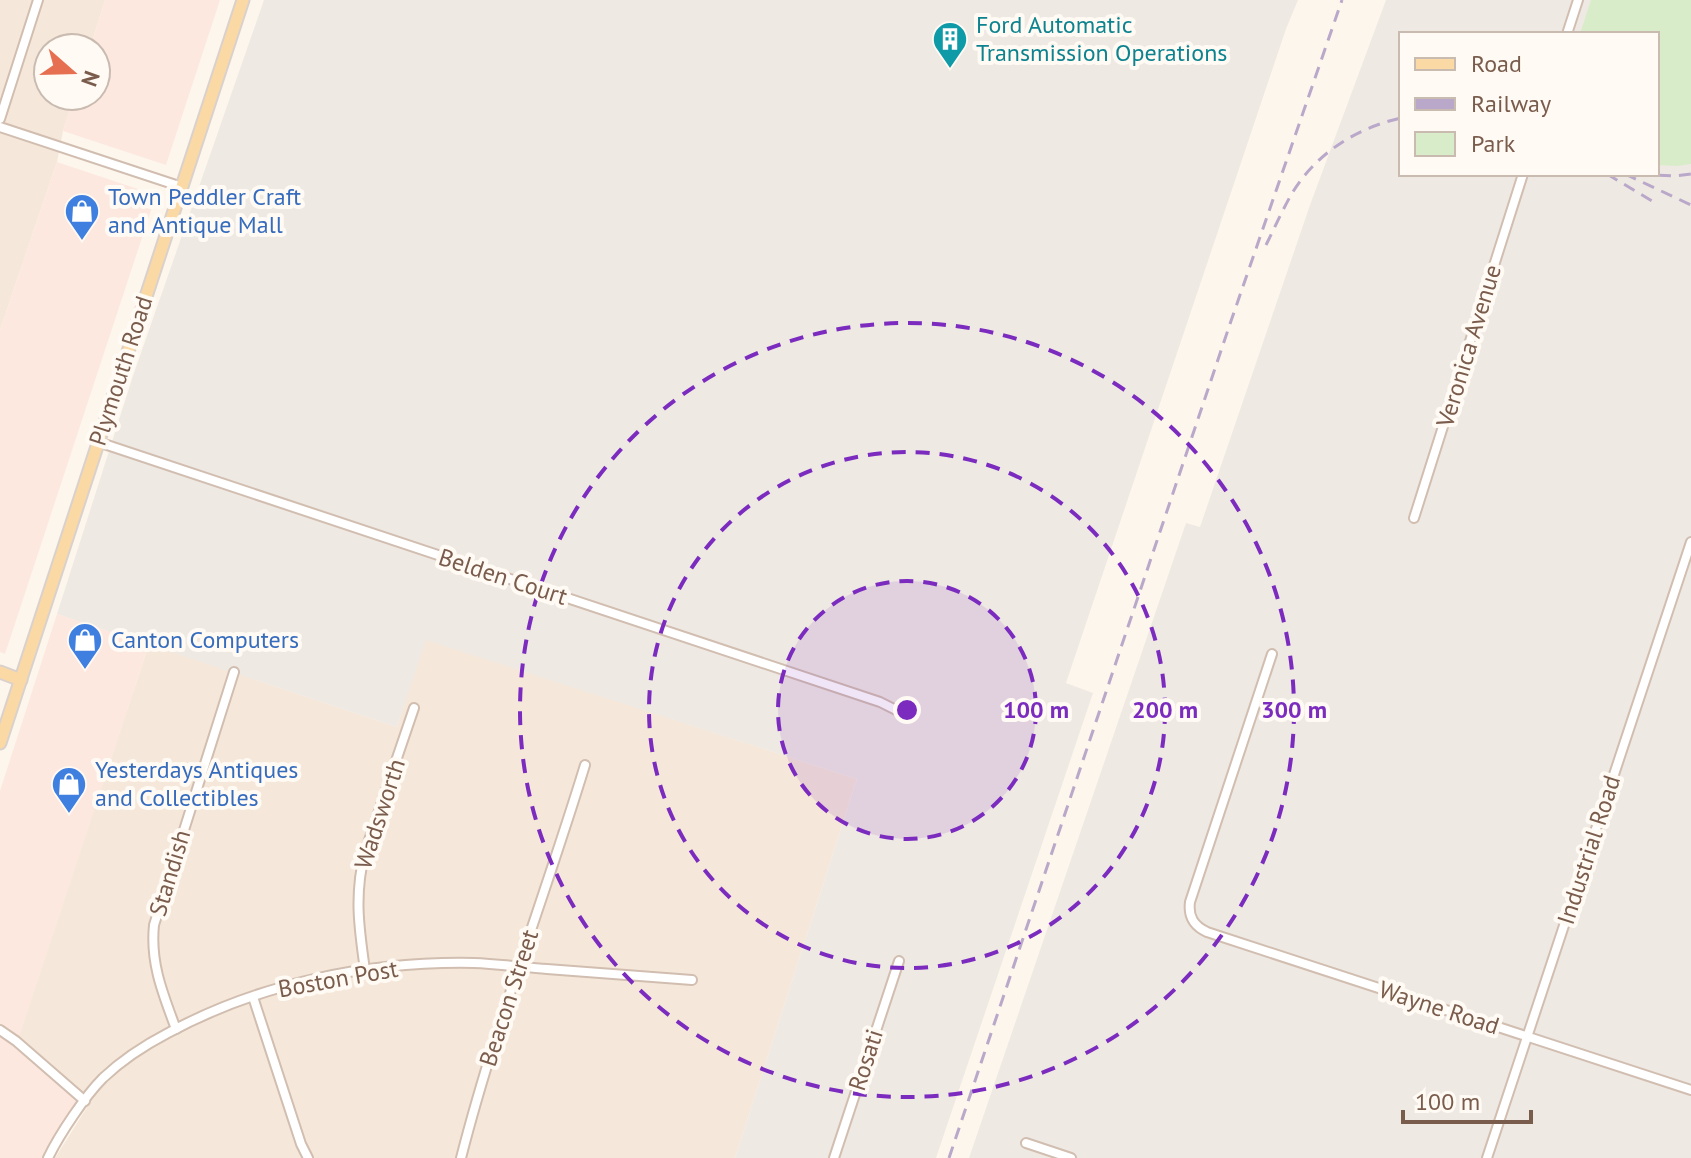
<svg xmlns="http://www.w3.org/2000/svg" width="1691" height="1158" viewBox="0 0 1691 1158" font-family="'PT Sans',sans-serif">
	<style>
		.residential { fill: #f5e8da }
		.commercial { fill: #fde8e0 }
		.industrial { fill: #efe9e4; fill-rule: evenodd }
		.green { fill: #d8ecc9 }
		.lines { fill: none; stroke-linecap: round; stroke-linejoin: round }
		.minor-casing { stroke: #d1beb0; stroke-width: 12 }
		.major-casing { stroke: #dad1cd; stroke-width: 15 }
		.minor { stroke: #fff; stroke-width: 8 }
		.major { stroke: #fbd9a5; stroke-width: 11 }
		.rail { stroke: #b9a8c9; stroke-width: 3; stroke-dasharray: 12 8; stroke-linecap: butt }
		.ring { fill: none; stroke: #7b2cbf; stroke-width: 4; stroke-dasharray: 14 10 }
		.labels { text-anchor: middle; stroke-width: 8; stroke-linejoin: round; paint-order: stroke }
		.culture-label { font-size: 24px; fill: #0d838f; stroke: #fffaf3; text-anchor: start }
		.shop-label { font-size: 24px; fill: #366cbe; stroke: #fffaf3; text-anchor: start }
		.street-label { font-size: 24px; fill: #7a5c4d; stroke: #fffaf3 }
		.centre { fill: #7b2cbf; stroke: #fffaf3; stroke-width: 4 }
		.ring-label { font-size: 24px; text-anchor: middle; font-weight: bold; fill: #7b2cbf; stroke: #fffaf3; stroke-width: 8; stroke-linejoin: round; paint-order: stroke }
	</style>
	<rect width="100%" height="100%" fill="#fdf6ec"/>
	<!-- residential -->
	<g class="residential">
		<path d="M0,0H105L90,48H48V96H74L63,131L57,162L0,330Z"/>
		<path d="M425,639L857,779L735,1158H55L91,1101L18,1037L149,644L397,727Z"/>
	</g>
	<!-- commercial -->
	<g class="commercial">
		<path d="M105,0H220L166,165L63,131L74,96H96V48H90Z"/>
		<path d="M57,162L156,195L5,654L0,652V330Z"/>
		<path d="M57,614L149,644L16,1046L73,1096L77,1103L76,1108L45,1158H0V791Z"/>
	</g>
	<!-- industrial -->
	<g class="industrial">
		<path d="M264,0H1298L1286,29L1066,683L1093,693L936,1158H735L857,779L426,640L397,727L57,614L133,376Z"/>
		<path d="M1386,0H1691V1158H969L1186,523L1200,527L1310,205ZM1401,34H1657V174H1401Z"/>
	</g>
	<!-- green -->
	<path class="green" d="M1591,0H1691V164L1678,166L1657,165V34H1580Z"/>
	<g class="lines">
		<!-- minor casing -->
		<g class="minor-casing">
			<g id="minor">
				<path d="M1567,34L1578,0"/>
				<path d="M0,119L38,0"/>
				<path d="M0,127L182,187"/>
				<path d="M98,442L880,702L908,716"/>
				<path d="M1414,518L1523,174"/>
				<path d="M1272,654L1190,902C1188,917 1194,926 1207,932L1691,1090"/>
				<path d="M365,970C359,928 354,894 365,852L414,708"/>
				<path d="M253,997L301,1144L308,1158"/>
				<path d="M176,1029C163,994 150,963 154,925L234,672"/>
				<path d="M0,1030L16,1041L85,1101"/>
				<path d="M1026,1143L1071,1158"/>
				<path d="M48,1158C59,1135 85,1096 103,1078C122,1060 145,1045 168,1033C260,983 369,961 474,963C498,964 522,967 547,969C595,973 644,976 692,980"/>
				<path d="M461,1158C495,1025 545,896 585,765"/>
				<path d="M834,1158L899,961"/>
				<path d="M1487,1158L1691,542"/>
			</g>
		</g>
		<!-- major casing -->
		<g class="major-casing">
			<g id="major">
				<path d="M0,672L21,680"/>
				<path d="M0,743L243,0"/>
			</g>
		</g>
		<!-- minor -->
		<use href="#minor" class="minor"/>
		<!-- major -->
		<use href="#major" class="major"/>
		<!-- rail -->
		<g class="rail">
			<path d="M1607,174L1652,201"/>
			<path d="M1625,174L1691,205"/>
			<path d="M1639,174L1674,176L1691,174"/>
			<path d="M1266,245C1274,229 1282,211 1291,195C1315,154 1356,128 1401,118"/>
			<path d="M949,1158L1231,321L1342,0"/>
		</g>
	</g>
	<!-- distance rings -->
	<circle cx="907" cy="710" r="129" fill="#7b2cbf" fill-opacity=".12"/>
	<g class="ring">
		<circle cx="907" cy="710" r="129"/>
		<circle cx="907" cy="710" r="258"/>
		<circle cx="907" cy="710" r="387"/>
	</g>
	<!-- icons -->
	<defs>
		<g id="building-pin" transform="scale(1.8)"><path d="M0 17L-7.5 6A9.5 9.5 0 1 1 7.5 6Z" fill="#0f9aa8" stroke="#fffaf3"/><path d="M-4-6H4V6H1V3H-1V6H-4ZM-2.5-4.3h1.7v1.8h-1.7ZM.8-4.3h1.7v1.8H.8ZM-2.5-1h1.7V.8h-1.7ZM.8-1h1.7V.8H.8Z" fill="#fff"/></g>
		<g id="shop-pin" transform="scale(1.8)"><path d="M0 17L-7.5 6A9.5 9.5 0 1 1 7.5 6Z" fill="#3f7fe0" stroke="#fffaf3"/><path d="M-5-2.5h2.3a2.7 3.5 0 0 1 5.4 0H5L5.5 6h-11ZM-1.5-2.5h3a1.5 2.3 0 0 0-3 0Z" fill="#fff"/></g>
	</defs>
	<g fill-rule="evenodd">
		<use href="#building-pin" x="950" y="39"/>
		<use href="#shop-pin" x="82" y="211"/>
		<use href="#shop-pin" x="85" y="640"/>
		<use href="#shop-pin" x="69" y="784"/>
	</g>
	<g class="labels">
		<!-- culture labels -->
		<g class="culture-label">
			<text x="976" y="33">Ford Automatic<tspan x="976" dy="28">Transmission Operations</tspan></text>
		</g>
		<!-- shop labels -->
		<g class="shop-label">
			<text x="108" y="205">Town Peddler Craft<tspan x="108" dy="28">and Antique Mall</tspan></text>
			<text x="111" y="648">Canton Computers</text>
			<text x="95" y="778">Yesterdays Antiques<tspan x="95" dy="28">and Collectibles</tspan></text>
		</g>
		<!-- street labels -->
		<g class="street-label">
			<text transform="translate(1469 346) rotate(-73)" y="8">Veronica Avenue</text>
			<text transform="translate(121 371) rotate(-72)" y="8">Plymouth Road</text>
			<text transform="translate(503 577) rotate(18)" y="8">Belden Court</text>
			<text transform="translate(380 814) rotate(-72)" y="8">Wadsworth</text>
			<text transform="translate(1589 850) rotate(-72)" y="8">Industrial Road</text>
			<text transform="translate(170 873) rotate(-73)" y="8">Standish</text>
			<text transform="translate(338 979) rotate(-10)" y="8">Boston Post</text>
			<text transform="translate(509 998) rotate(-72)" y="8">Beacon Street</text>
			<text transform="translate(1439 1008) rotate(18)" y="8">Wayne Road</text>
			<text transform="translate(866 1060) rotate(-72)" y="8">Rosati</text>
		</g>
	</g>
	<circle cx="907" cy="710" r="12" class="centre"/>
	<g class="ring-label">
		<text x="1036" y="718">100 m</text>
		<text x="1165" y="718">200 m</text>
		<text x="1294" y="718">300 m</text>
	</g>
	<!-- legend -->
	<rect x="1399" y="32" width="260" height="144" fill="#fffaf3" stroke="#cabbb1" stroke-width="2"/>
	<rect x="1415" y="58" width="40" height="12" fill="#fbd9a5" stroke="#cabbb1" stroke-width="2"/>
	<text x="1471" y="72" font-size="24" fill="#7a5c4d">Road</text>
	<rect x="1415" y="98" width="40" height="12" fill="#b9a8c9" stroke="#cabbb1" stroke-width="2"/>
	<text x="1471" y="112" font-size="24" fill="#7a5c4d">Railway</text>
	<rect x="1415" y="132" width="40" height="24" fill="#d8ecc9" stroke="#cabbb1" stroke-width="2"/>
	<text x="1471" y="152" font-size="24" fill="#7a5c4d">Park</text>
	<!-- north arrow -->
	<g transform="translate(72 72) rotate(110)"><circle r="38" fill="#fffaf3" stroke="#cabbb1" stroke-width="2"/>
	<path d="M0-6L14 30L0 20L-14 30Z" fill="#e76f51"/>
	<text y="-12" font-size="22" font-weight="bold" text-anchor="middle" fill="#7a5c4d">N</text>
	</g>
	<!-- scale -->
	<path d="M1403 1110v12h128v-12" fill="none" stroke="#7a5c4d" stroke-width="4"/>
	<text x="1415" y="1110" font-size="24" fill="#7a5c4d" stroke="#fffaf3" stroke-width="6" paint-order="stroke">100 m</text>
</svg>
